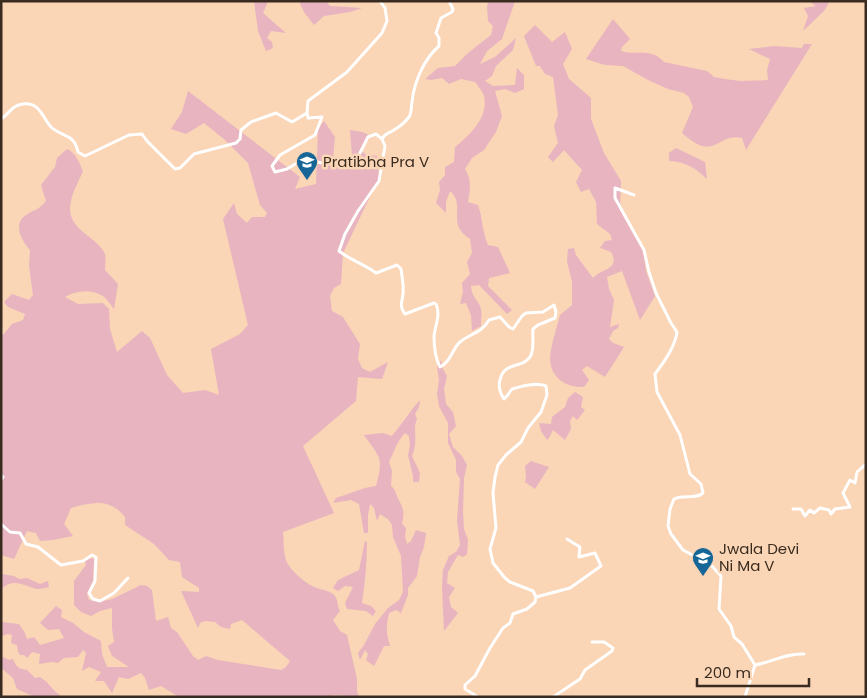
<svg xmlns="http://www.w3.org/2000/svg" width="867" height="698" viewBox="0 0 867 698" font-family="Poppins,sans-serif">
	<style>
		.green { fill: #e7b4c0 }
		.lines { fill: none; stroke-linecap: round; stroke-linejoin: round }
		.street { stroke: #fff; stroke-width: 3 }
		.labels { text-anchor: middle; stroke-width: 5; stroke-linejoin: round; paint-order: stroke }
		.poi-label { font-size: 15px; fill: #392b1f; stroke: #fad5b6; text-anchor: start }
	</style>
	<rect width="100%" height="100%" fill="#fad5b6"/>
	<!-- green -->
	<g class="green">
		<path d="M254,1H268L263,13L286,33L271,31L267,38L272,42L273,48L266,51L258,31Z"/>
		<path d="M299,1H326L330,6L362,8L350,12L324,16L314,25L304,12Z"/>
		<path d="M489,1H515L502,39L487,51L480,64L495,57L516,38L513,50L496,66L492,76L485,81L493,86L515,85L517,68L524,75V89L515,93L505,89L495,91L502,116L496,132L484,150L472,158L465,169C472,179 470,190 468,202L478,205C483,219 482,232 488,245L498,247L510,273L489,278L488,286L512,310L507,314L479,285L471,286C472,299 479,300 481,309C482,314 481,321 481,326L472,331L471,315L466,303L460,304L463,292L462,283L470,274L467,262L472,253L470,239C445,223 467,206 450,191L446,202V213L436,203L440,190L439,182L445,175V167L454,162L455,147C470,135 489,117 484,96C483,92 478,86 475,82L461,79L449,84L442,78L431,80L425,79L438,68L455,66L468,53L491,35L493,26L488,21L487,6Z"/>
		<path d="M809,1H830L824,11L803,31L808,16L804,8L816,6Z"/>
		<path d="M613,19L630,39L622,47L621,51C637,56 651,47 664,62L707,71L714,77L725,79L740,81L768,80L767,70L770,59L749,49L774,46L802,48L804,44H812L746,150L742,138C715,132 717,164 682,133L693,107L689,97L684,93L668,89L648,80L623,66L605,65L586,59Z"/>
		<path d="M535,25L552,42L565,32L572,49L563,64L569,79L591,98V119L604,153L621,181L620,210L643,251L646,271L655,296L640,320L622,271L607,277L609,289L614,300L610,327L619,324L618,328L613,331L609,339L613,343L624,347L605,377L587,366L582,370L589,380L584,387C562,388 546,373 551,350C553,338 557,327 560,315L572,305V281L567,262L568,249L574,248L576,255L593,278C601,268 621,270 611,252L600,248L605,241L612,240L610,234L597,224L596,202L589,189L581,192L576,182L582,170L564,150L553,162L548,157L558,143L554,126L558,115L553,77L545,74L540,66H536L524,36Z"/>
		<path d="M188,91L300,177L295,189L316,184L318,129L324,121L335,137L333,159L352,156L350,130L362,132L371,136L360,149L365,154L377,156L379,178L343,253L341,284L334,288L330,296L332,311L343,317L360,344L358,359L362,368L370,372L388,362L382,379L358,377L356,401L303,446L334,513L283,532C284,541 283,551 286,560C289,570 307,585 317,588C323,590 331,591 335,596C338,600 337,606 340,611L333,620L340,631L347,635L357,679V691L359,697L334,695L332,697H179L161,686L149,690L145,678L141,673L128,679L119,677L112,693L104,681H95L101,672L89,667L82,671L86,653L83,650L78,657L64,658L58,663L52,662L39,664L40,654L32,652L27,658L24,655H20L18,652L17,645L11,643L12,635L8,634L1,636V622L19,624L25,633L27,639L34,637L40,645L64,638L59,629L48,630L40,623L56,606L62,610L61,617L73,623L84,632L101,641L102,654L107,667H129L112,656L108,646L114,642L112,628V608L100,611L91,616L81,612L74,605V581L86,565L85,561L91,558L94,559L93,581L87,594L89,600L99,602L112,599L141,585L147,586L152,590L156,621L168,617L171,628L177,632L193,656L198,660L206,656L218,660L281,670L286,667L290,661L242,620L231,624L230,629L221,627L215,622L205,621L200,623L198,628L181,591L199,592V588L182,577L180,562L169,560L154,544L125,525V517C110,498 92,502 71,508L64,524L73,536L53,540L40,541L36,533L27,531L14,559L1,555V334L3,335L12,324L23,320L25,314L8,307L4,302L12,294L29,300L33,295L29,266L30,250C22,241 12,224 26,215C34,210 40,209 46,201L41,185L55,167L57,158L67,149C76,153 79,162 83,171C79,181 73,191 71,201C64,230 97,235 105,254C106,258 105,265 105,270L118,284L114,309C111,305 107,299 103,296C92,289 76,290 65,297L78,304L103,303L109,309L110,329L117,352L142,331L150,338L167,375L183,393L205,390L219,395L211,349L240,334L248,325L223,219L234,203L237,214L247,223L252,217H265L267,213L260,205L248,163L225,140L204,123L186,134L171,129L182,112Z"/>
		<path d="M676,148L705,162L707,179C694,167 686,162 669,161V153Z"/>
		<path d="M441,360L442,367L447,376L444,389L446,404L453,412L456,426L449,434L453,447L462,456L467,465L464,478L463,512L464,529L468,540L467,554L463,557L458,555L448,572L447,583L455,588L449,597L451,607L458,613L444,631L442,588L443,570L449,556L456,552L460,545L457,521L460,479L456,472V460L448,443V423L439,406L437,394L439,380L437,367Z"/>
		<path d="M575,392L583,397L581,407L585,410L577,420L573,416L570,421L571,429L565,440L553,430L549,438L547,440L541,431L539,423L551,424L552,417L565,407L568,398Z"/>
		<path d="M420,400L419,407L415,414L417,419C412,429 419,441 412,456L420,473L419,482H413V476L408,455L410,445L409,436L405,433C397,441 394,452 389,462L392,471L391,486C395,489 395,491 397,496C403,509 405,509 402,524L406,528L405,536L407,544L411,541L416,530L426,533L424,547L420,557L417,576L408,588V595L401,613L396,610L389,613C386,625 386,634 390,646H384L374,666L366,660L368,654L365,650L360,660L358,653L364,645L375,624L388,608L399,600L403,592L401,556L393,537L392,525L388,519L380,514L377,521L374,508L370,504L368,515V533H364L359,504L351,500L333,503L336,498L365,488L376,486C384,457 380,458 364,435L383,433L392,436C402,424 410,411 420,400Z"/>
		<path d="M531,461L549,467L535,489L525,482L526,476L525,466Z"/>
		<path d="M365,541L367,542C367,563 365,583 362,603L371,606L376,611L373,616L366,611L347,609L345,603L353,587L345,586L338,591L333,588L338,580L359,570Z"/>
		<path d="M1,574L14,576L19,579L27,578L40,584L48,581L49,587C45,588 41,589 37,589C24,586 14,577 1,589Z"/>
		<path d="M1,656L9,660L13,659C16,667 19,669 27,670L35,678L40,677C50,683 54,693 63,697H35L17,689L13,678L1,668Z"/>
	</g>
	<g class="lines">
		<!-- street -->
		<g class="street">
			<path d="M307,113L308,118L322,117L315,135L280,155L272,166L275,172L287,169L297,163L309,160L326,164L353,159L359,155L368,137L376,134L382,139C385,133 389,133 394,130C399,127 406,121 409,117C412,112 411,107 412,102C414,82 424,59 439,46V38L436,33L441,18L452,12L453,9L449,1"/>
			<path d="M1,119C9,114 12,105 23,104C40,102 42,117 51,127C63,138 74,133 78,152L85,156L129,135L142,134L147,141L175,169L180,168L194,154L236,143L240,139L241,130L251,122L276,113L292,122L307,113L308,101L347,72L382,33L387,21L385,8L380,1"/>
			<path d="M382,139L385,146L379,181L358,211L345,234L339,251C350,260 364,264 376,273L397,265L401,269C402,277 404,286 403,294C402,303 399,306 405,314L434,303L436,304C441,314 435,326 434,336C434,346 435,358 440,367C451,362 452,349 460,342C471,333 482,333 489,320L500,317L509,327L513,329L522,316L526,313L543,312L554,305L556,312L555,318L538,325L533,329C532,338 535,349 530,357C522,369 504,361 500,380C498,387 500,393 504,399L507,396L512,389C522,386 536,382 546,386L547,395L541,412L528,428L521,442L506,455L498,465L495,477L493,493L496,528L490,549L493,563L505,578L510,582L533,591L536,597L535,602L527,609L513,614L510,623L503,628L490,648L475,676L465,685V689L478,697"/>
			<path d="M634,195L615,188V198L644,250L649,272L656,293L671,323L677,332C675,347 664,362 655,374L657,392L680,435L690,474L701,484L703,493C695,500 683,494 674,499L670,509L668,526L671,534L683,550L711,565L721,576L719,609L731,626L734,637L742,644L755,665L745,697"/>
			<path d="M1,329V333"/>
			<path d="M1,475L3,477L1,480"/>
			<path d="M793,509H801L805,516L810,510L814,513L820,508L829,510L831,514L835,509L850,507L843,493L850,480L855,483L857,472L866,464"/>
			<path d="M1,524L10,532L20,533L26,544L38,547L61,565L83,561L92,555L96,557L95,581L89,593L93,599L100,601L114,593L128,578"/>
			<path d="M536,597L570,588L601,566L595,553L579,557L580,547L567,539"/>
			<path d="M755,665C772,662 786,653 804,654"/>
			<path d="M553,697L580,679L585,670L612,651L613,648L604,642H592"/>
		</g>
	</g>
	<!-- icons -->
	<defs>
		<g id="school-pin" transform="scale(1.125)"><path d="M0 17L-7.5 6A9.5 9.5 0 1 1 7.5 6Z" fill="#166698" stroke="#fad5b6"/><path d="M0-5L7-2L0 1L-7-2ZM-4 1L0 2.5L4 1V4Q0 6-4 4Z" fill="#fff"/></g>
	</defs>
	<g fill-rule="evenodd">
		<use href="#school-pin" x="307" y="162"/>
		<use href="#school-pin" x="703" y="558"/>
	</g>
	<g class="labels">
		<!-- poi labels -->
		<g class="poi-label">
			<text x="323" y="167">Pratibha Pra V</text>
			<text x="719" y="554">Jwala Devi<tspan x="719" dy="17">Ni Ma V</tspan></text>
		</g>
	</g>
	<!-- border -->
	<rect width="867" height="698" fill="none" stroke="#392b1f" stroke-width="5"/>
	<!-- scale -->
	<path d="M697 678v8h112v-8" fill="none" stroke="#392b1f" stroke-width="2.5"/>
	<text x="704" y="678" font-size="15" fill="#392b1f" stroke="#fad5b6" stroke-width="4" paint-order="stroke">200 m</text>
</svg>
